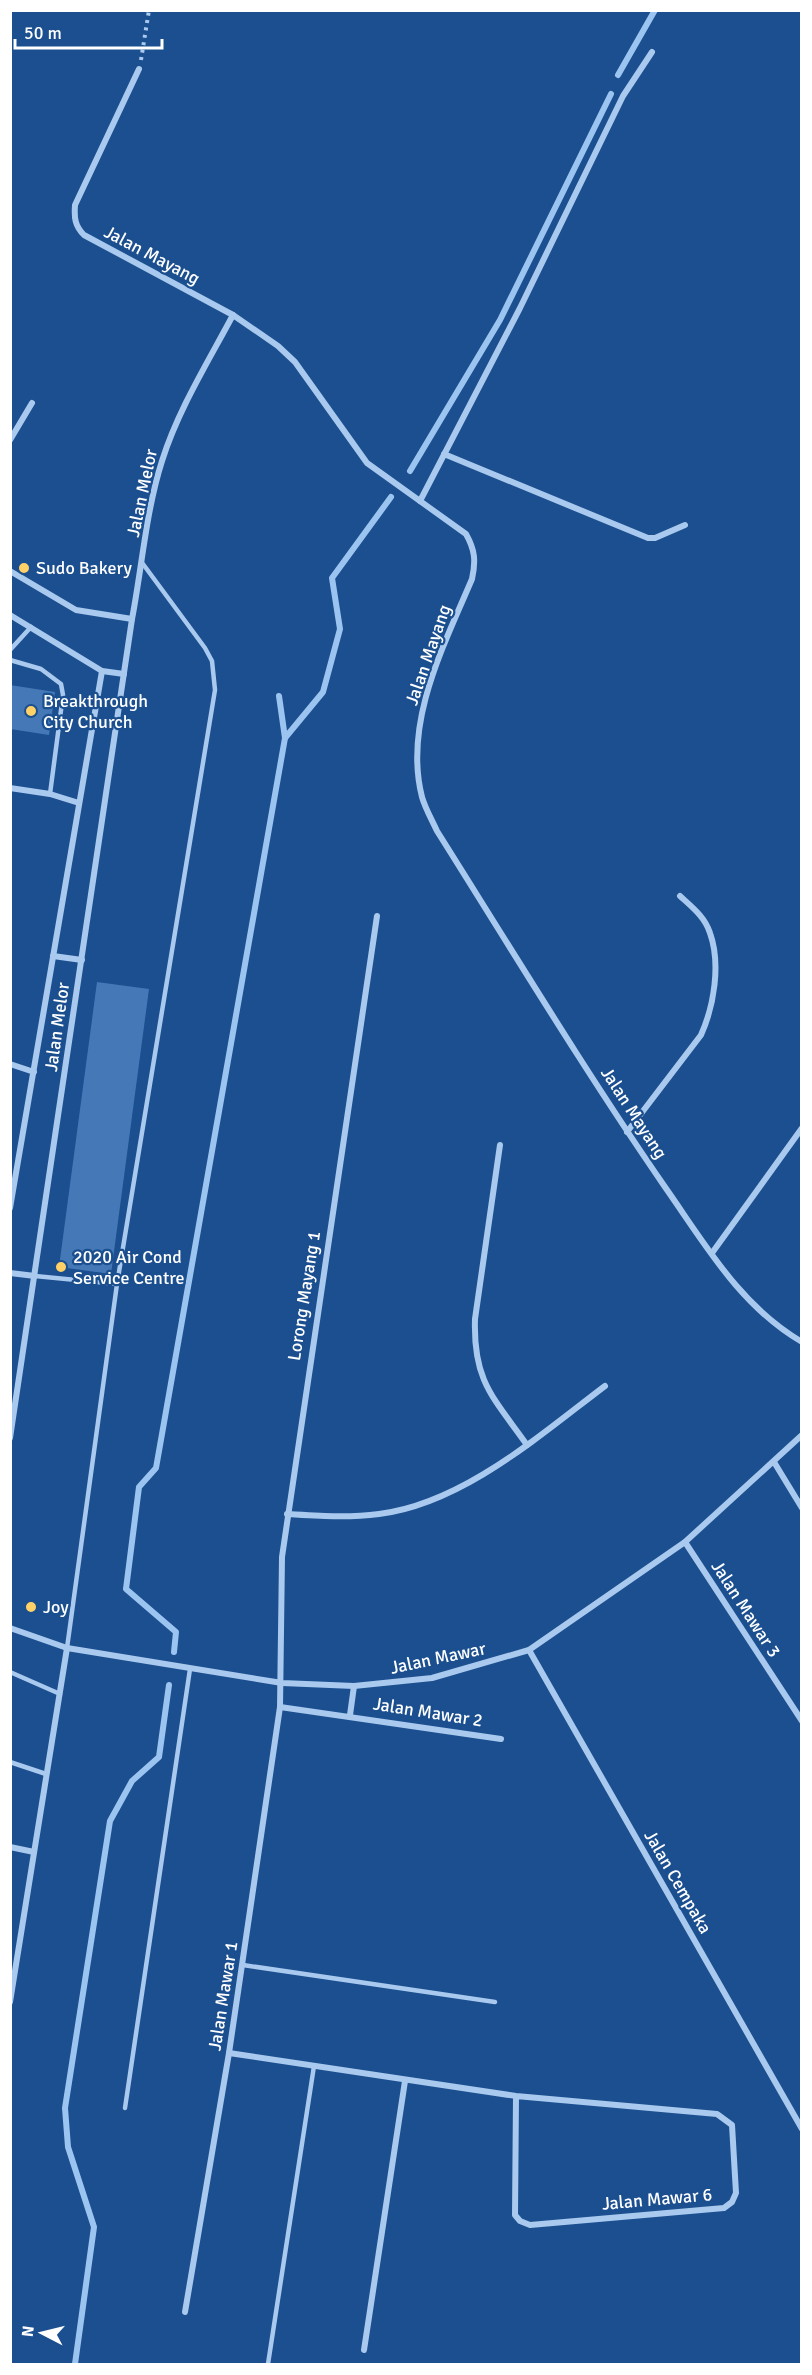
<svg xmlns="http://www.w3.org/2000/svg" width="812" height="2375" viewBox="0 0 812 2375" font-family="Signika,sans-serif">
	<style>
		.lines { fill: none; stroke-linecap: round; stroke-linejoin: round }
		.stream { stroke: #9cc4f0; stroke-width: 6 }
		.building { fill: #4478b7 }
		.path { stroke: #a9c9ee; stroke-width: 4; stroke-dasharray: 3 4.5; stroke-linecap: butt }
		.service { stroke: #a9c9ee; stroke-width: 4.5 }
		.minor { stroke: #a9c9ee; stroke-width: 6 }
		.poi-dot { fill: #ffd166; stroke: #1b4f8f; stroke-width: 2 }
		.labels { text-anchor: middle; stroke-width: 4.5; stroke-linejoin: round; paint-order: stroke }
		.street-label { font-size: 18px; fill: #fff; stroke: #1b4f8f }
		.poi-label { font-size: 18px; fill: #fff; stroke: #1b4f8f; text-anchor: start }
	</style>
	<rect width="100%" height="100%" fill="#1b4f8f"/>
	<g class="lines">
		<!-- stream -->
		<g class="stream">
			<path d="M618,75L655,10"/>
			<path d="M410,471L500,320L611,94"/>
			<path d="M279,696L285,738"/>
			<path d="M174,1652L176,1632L126,1589L139,1487L156,1468L285,738L323,692L340,629L332,578L391,497"/>
			<path d="M75,2364L94,2227L68,2147L65,2108L110,1821L132,1781L159,1757L169,1685"/>
		</g>
	</g>
	<!-- building -->
	<g class="building">
		<path d="M10,685L55,692L49,735L10,729Z"/>
		<path d="M97,982L149,989L111,1274L59,1267Z"/>
	</g>
	<g class="lines">
		<!-- path -->
		<path class="path" d="M141,60L149,10"/>
		<!-- service -->
		<g class="service">
			<path d="M10,650L31,627"/>
			<path d="M10,660L41,669L61,684L63,695L50,794"/>
			<path d="M35,1276L117,1284"/>
			<path d="M67,1648L117,1284L215,690L212,661L205,648L143,564"/>
			<path d="M10,1672L60,1694"/>
			<path d="M10,1762L46,1774"/>
			<path d="M243,1965L495,2002"/>
			<path d="M125,2108L190,1669"/>
			<path d="M268,2364L314,2066"/>
		</g>
		<!-- minor -->
		<g class="minor">
			<path d="M139,69L75,205C74,218 75,226 84,235L233,315L278,346L295,362L367,463L466,534C475,550 476,561 472,579C444,645 403,723 422,797C425,808 432,820 437,831C512,950 585,1071 665,1187C705,1244 740,1306 802,1342"/>
			<path d="M10,440L32,403"/>
			<path d="M444,454L648,538H655L685,525"/>
			<path d="M420,501L520,308L623,96L652,52"/>
			<path d="M10,571L76,610L132,619"/>
			<path d="M10,615L102,671L124,674"/>
			<path d="M10,788L50,794L79,803"/>
			<path d="M53,956L82,960"/>
			<path d="M10,1064L34,1072"/>
			<path d="M627,1132L701,1035C714,1006 721,964 710,933C705,917 692,907 680,896"/>
			<path d="M500,1145L475,1319C473,1381 493,1397 527,1445"/>
			<path d="M10,1208L102,671"/>
			<path d="M712,1253L802,1128"/>
			<path d="M10,1273L35,1276"/>
			<path d="M10,1438L132,619C142,567 146,511 162,461C178,410 208,362 233,315"/>
			<path d="M774,1462L802,1508"/>
			<path d="M287,1514C318,1516 348,1518 379,1514C462,1504 540,1435 605,1386"/>
			<path d="M685,1542L802,1721"/>
			<path d="M10,1628L67,1648L282,1683L354,1686L432,1678L529,1650L685,1542L802,1435"/>
			<path d="M529,1650L802,2129"/>
			<path d="M280,1707L501,1739"/>
			<path d="M350,1715L354,1686"/>
			<path d="M10,1847L34,1852"/>
			<path d="M10,2002L67,1648"/>
			<path d="M229,2053L516,2096L717,2114L732,2125L736,2193L732,2202L724,2208L530,2225L520,2221L515,2215L516,2096"/>
			<path d="M185,2312L229,2053L280,1707L282,1557L377,916"/>
			<path d="M364,2350L405,2081"/>
		</g>
	</g>
	<!-- markers -->
	<g class="poi-dot">
		<circle cx="24" cy="568" r="6"/>
		<circle cx="31" cy="711" r="6"/>
		<circle cx="61" cy="1267" r="6"/>
		<circle cx="31" cy="1607" r="6"/>
	</g>
	<g class="labels">
		<!-- street labels -->
		<g class="street-label">
			<text transform="translate(152 255) rotate(28)" y="6">Jalan Mayang</text>
			<text transform="translate(142 493) rotate(-78)" y="6">Jalan Melor</text>
			<text transform="translate(428 655) rotate(-71)" y="6">Jalan Mayang</text>
			<text transform="translate(57 1027) rotate(-82)" y="6">Jalan Melor</text>
			<text transform="translate(634 1113) rotate(57)" y="6">Jalan Mayang</text>
			<text transform="translate(304 1296) rotate(-81)" y="6">Lorong Mayang 1</text>
			<text transform="translate(746 1609) rotate(57)" y="6">Jalan Mawar 3</text>
			<text transform="translate(438 1658) rotate(-12)" y="6">Jalan Mawar</text>
			<text transform="translate(428 1712) rotate(9)" y="6">Jalan Mawar 2</text>
			<text transform="translate(678 1882) rotate(60)" y="6">Jalan Cempaka</text>
			<text transform="translate(223 1996) rotate(-81)" y="6">Jalan Mawar 1</text>
			<text transform="translate(657 2199) rotate(-5)" y="6">Jalan Mawar 6</text>
		</g>
		<!-- poi labels -->
		<g class="poi-label">
			<text x="36" y="574">Sudo Bakery</text>
			<text x="43" y="707">Breakthrough<tspan x="43" dy="21">City Church</tspan></text>
			<text x="73" y="1263">2020 Air Cond<tspan x="73" dy="21">Service Centre</tspan></text>
			<text x="43" y="1613">Joy</text>
		</g>
	</g>
	<!-- border -->
	<rect width="812" height="2375" fill="none" stroke="#ffffff" stroke-width="24"/>
	<!-- north arrow -->
	<g transform="translate(42 2333) rotate(277)" stroke="#1b4f8f" stroke-width="4.5" paint-order="stroke">
	<path d="M0-4.5L10 22L0 15L-10 22Z" fill="#ffffff"/>
	<text y="-9" font-size="16" font-weight="bold" text-anchor="middle" fill="#ffffff">N</text>
	</g>
	<!-- scale -->
	<path d="M15 39v9h147v-9" fill="none" stroke="#ffffff" stroke-width="3"/>
	<text x="24" y="39" font-size="18" fill="#ffffff" stroke="#1b4f8f" stroke-width="4.5" paint-order="stroke">50 m</text>
</svg>
